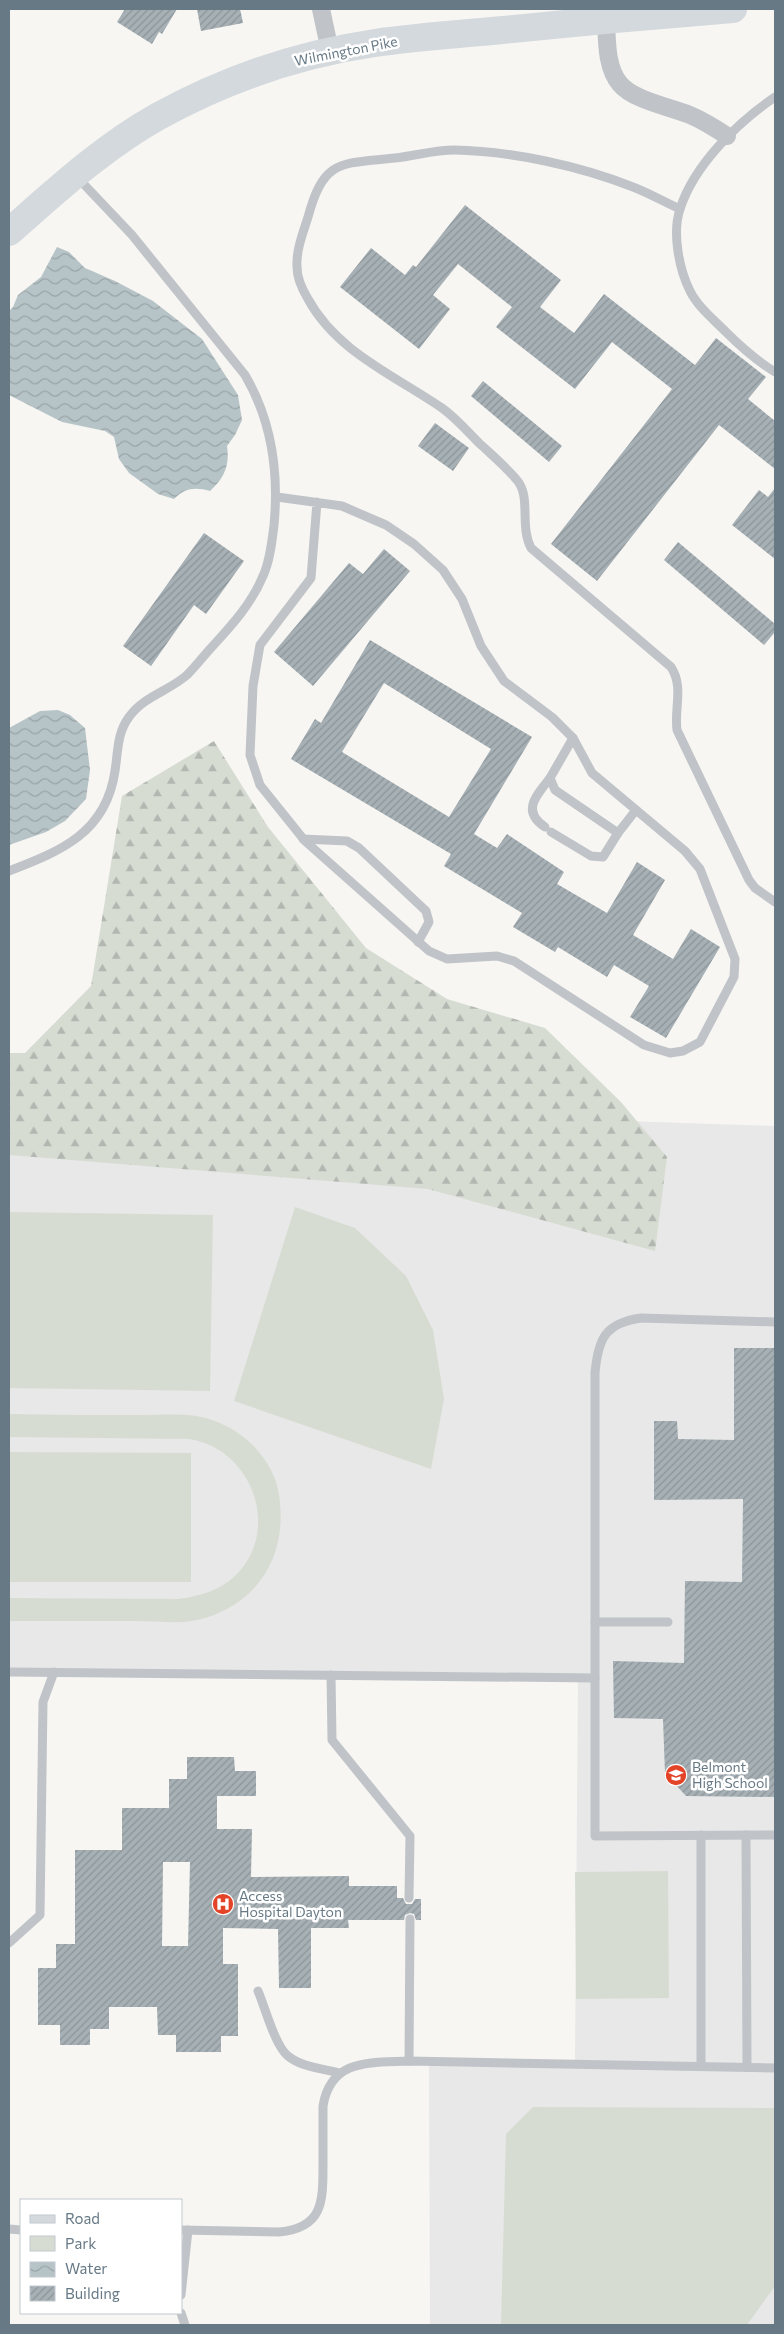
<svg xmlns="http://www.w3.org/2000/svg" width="784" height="2334" viewBox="0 0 784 2334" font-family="Commissioner,sans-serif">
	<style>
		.built { fill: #e7e8e7 }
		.forest { fill: url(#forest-firs) }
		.park { fill: #d7dcd3 }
		.water { fill: url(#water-waves) }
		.building { fill: url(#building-hatch); fill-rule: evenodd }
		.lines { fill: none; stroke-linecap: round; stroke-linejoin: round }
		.service { stroke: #c0c4c8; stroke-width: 9 }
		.minor { stroke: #c0c4c8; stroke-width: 18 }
		.primary { stroke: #d4d9dd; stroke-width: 28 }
		.labels { text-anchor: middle; stroke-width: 5; stroke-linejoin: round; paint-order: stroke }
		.street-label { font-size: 14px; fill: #667985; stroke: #fff }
		.poi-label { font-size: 14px; fill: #667985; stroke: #fff; text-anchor: start }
	</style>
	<defs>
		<pattern id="forest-firs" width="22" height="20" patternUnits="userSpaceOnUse" patternTransform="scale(1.25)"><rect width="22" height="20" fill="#d7dcd3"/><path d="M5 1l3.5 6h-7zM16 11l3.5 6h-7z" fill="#b2b7b1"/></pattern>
		<pattern id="water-waves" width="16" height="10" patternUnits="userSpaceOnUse" patternTransform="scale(1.25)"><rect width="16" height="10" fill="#b7c4c7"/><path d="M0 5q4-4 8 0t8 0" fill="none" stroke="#99a4a7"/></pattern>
		<pattern id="building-hatch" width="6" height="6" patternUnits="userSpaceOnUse" patternTransform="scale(1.25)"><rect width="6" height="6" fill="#a6b0b5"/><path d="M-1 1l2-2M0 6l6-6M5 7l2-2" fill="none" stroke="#8b9499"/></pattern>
	</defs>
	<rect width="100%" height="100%" fill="#f7f6f3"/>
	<!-- built -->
	<path class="built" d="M9,1100L775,1126V2325H430L429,2062L575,2064L578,1678L9,1672Z"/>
	<!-- forest -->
	<path class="forest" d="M214,741L268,827L366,948L447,999L545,1028L621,1102L667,1157L655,1251L428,1189L9,1155V1053H25L91,986L122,796Z"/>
	<!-- park -->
	<g class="park">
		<path d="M295,1207L355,1228L406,1276L433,1330L444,1399L431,1469L234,1401Z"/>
		<path d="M9,1212L213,1215L210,1391L9,1388Z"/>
		<path d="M9,1414C53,1415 97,1415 141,1415C164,1415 190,1412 212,1420C245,1431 274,1460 279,1495C288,1552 261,1601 205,1618C184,1625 159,1621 137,1621C94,1621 52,1621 9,1621V1598L178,1599C197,1597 220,1590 234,1577C283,1531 252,1448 189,1439L9,1437Z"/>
		<path d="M9,1452L191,1453V1582H9Z"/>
		<path d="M668,1871L669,1998L576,1999L575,1872Z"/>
		<path d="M533,2107L775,2108V2286L747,2325H501L506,2134Z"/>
	</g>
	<!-- water -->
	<g class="water">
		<path d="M57,247L69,252L85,268L115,281L153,301L202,339L238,395L242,420L235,435L227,446C230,466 224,478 210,491C195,487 185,488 174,499L158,494L129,473L119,459L114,437L105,431L62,422L9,395V311L13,307L18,295L41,277Z"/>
		<path d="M58,710L70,715L85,728L90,770L86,799L65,821L46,832L9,845V728L40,711Z"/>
	</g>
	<!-- building -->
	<g class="building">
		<path d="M125,9H177L162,34L159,32L152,44L117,22Z"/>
		<path d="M197,9H240L243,23L201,31Z"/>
		<path d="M465,205L561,280L540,307L574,333L604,294L695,365L716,338L766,377L748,399L775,421V469L719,425L597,581L551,544L672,389L612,342L575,389L496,327L512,307L458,264L433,295L450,309L419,349L340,287L371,248L405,275L413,265L416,267Z"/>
		<path d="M483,381L562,446L549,462L471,396Z"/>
		<path d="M435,423L469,448L453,471L418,446Z"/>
		<path d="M775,488V559L732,525L759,490L768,497Z"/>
		<path d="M204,533L244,561L206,614L194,605L151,666L123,646Z"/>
		<path d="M678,542L775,624V632L764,645L664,560Z"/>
		<path d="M384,549L410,571L313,686L274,652L349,563L363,574Z"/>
		<path d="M370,640L532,737L474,834L497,848L507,834L564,872L557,884L607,913L637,862L665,880L633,935L673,959L691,929L720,947L666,1038L630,1017L649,986L614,965L607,977L558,947L555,952L513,927L522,913L444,866L451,854L291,759L315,719L321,723ZM384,683L491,749L449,817L342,752Z"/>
		<path d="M734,1348H775V1797L686,1796L665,1773L663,1719L614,1718L613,1661L684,1663L685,1581L742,1582L743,1499L654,1500V1421H677L678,1439L734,1440Z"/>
		<path d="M187,1757H234L235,1771H256V1796H217V1829H252L251,1877L349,1876V1886H397V1898H403L406,1904H412L415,1899H421V1920H416L414,1914L410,1913L405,1915L404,1920H348L349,1928H311V1988H279L278,1929L223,1928V1964H238V2036H221V2052H176V2035H158L157,2007H109V2029H90V2045H60V2025H38V1968H56V1944H75V1850H122V1808H169V1779H187ZM163,1862H190L188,1946H162Z"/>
	</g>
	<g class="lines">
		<!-- service -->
		<g class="service">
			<path d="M775,97C738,122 694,165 680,209C672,233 679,269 690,291C698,307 713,319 725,331C740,346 757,361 775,372"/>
			<path d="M680,209C664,202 649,193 633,187C580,166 512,151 454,150C434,150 415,156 395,158C341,164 324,158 308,217C303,233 296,250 297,267C297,279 302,289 308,299C337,352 394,375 442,408C456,418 467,431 479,443C492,455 505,466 516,479C532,496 519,525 531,548L671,667C684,687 674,708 677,730L749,880L755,888L775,902"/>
			<path d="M277,497L342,506L386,525L414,544L443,570L462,599L481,646L504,681L552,717L573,738L592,773L685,851L700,869L735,959L734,977L700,1042L683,1051L670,1053L644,1045L514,961L497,956L447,959L429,951L305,841L260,785L250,755L253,686L260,645L311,578L317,502"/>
			<path d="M573,738L550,778L555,790L618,833L636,810"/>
			<path d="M545,827C521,811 536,796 550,778"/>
			<path d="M551,832L591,856L603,857L618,833"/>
			<path d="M303,839L347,841L359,848L426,911L429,922L418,942"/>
			<path d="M9,871C61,851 106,833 115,771C118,752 117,733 129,717C144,696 169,691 187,675C195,667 202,658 210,649C230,627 251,605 263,576C270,561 272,541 274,525C279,472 272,421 245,375L132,235L77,177"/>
			<path d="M775,1322L641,1318C605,1323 598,1339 595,1373V1836L775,1835"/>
			<path d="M595,1622H668"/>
			<path d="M9,1672L595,1678"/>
			<path d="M331,1675L332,1740L410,1836L409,1898"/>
			<path d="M701,1835V2066"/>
			<path d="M746,1835L747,2067"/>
			<path d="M9,1943L40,1915L43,1702L54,1672"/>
			<path d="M258,1991C265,2007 275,2046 288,2056C301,2067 324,2069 340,2073"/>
			<path d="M409,2061L410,1919"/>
			<path d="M9,2229L21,2230"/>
			<path d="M181,2230L279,2232C323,2228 323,2202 323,2165C323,2145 323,2126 323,2106C331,2058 371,2063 409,2061L775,2068"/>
			<path d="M181,2295L188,2230"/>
			<path d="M181,2313L185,2325"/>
		</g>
		<!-- minor -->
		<g class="minor">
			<path d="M321,9L330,51"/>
			<path d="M606,20C607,40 606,68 620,84C633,100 670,107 690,115C704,121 715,128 727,136"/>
		</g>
		<!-- primary -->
		<path class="primary" d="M9,232C56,191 102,148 157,117C224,80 299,54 375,43C417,37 460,34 503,30C580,22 657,15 733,9"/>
	</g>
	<!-- icons -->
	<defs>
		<g id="school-disc" transform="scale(1.125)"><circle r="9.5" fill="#e34327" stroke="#fff"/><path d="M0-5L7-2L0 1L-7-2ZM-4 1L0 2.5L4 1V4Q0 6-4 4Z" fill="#fff"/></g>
		<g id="hospital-disc" transform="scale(1.125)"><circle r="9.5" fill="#e34327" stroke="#fff"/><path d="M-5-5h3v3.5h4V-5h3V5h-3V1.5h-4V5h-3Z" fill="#fff"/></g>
	</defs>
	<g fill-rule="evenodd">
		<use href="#school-disc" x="676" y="1775"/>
		<use href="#hospital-disc" x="223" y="1904"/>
	</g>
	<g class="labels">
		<!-- street labels -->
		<g class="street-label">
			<text transform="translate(346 51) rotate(-11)" y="5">Wilmington Pike</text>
		</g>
		<!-- poi labels -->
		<g class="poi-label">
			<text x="692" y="1772">Belmont<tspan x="692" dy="16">High School</tspan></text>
			<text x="239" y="1901">Access<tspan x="239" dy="16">Hospital Dayton</tspan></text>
		</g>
	</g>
	<!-- border -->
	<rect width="784" height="2334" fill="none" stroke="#667985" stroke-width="20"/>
	<!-- legend -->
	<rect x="20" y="2199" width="162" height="115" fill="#ffffff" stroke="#c2c9ce"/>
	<rect x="30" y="2215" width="25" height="8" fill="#d4d9dd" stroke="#c2c9ce"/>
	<text x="65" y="2224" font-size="15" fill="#667985">Road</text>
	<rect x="30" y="2236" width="25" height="15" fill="#d7dcd3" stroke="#c2c9ce"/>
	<text x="65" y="2249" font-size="15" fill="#667985">Park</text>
	<rect x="30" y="2262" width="25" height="15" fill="url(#water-waves)" stroke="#c2c9ce"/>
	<text x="65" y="2274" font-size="15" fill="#667985">Water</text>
	<rect x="30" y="2286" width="25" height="15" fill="url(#building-hatch)" stroke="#c2c9ce"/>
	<text x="65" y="2299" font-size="15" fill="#667985">Building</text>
</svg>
